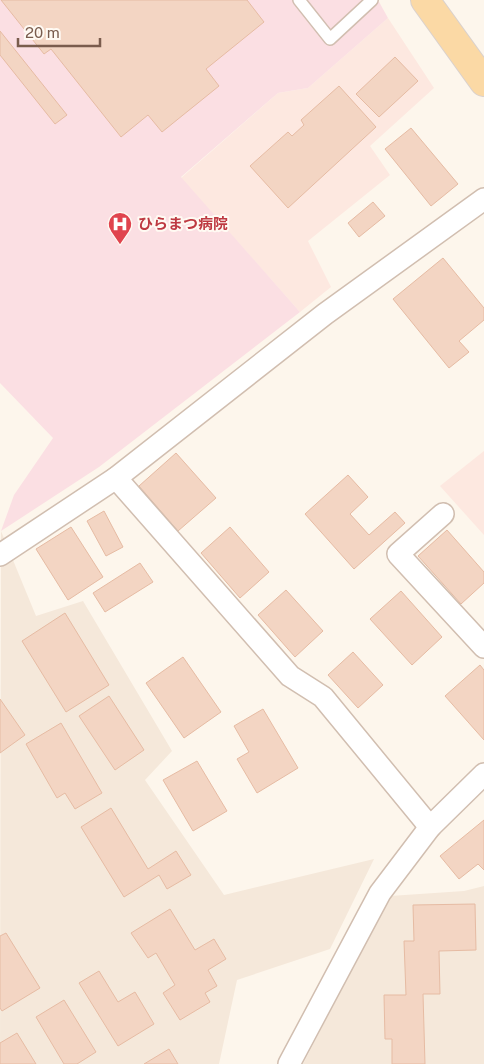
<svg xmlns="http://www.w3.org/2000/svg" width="484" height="1064" viewBox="0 0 484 1064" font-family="'Public Sans','Noto Sans JP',sans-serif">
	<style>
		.residential { fill: #f5e8da }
		.commercial { fill: #fde8e0 }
		.medical { fill: #fbdfe3 }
		.building { fill: #f3d5c3; stroke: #e6bba3 }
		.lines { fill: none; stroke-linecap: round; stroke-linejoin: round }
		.lane-casing { stroke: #d1beb0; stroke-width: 14 }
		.street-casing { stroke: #d1beb0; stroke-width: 24 }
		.primary-casing { stroke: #dad1cd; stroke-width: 30 }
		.lane { stroke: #fff; stroke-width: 11 }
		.street { stroke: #fff; stroke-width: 21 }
		.primary { stroke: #fbd9a5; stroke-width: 28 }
		.labels { text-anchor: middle; stroke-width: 4; stroke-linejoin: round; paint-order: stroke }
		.health-label { font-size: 15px; font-weight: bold; fill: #be3a42; stroke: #fffaf3; text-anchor: start }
	</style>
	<rect width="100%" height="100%" fill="#fdf6ec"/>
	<!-- residential -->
	<g class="residential">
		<path d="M1,531L36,616L83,601L172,751L145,780L224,895L374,859L330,949L237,980L219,1064H0Z"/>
		<path d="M484,886V1064H303L390,896L464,891Z"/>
	</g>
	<!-- commercial -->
	<g class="commercial">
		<path d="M388,18L434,88L370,146L390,175L308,241L331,287L300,312L181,178L278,93L308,88Z"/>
		<path d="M484,451V535L440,486Z"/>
	</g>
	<!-- medical -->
	<path class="medical" d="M0,0H378L388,18L308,88L278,93L181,177L300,312L99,467L1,531L14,495L53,438L0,383Z"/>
	<!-- building -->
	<g class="building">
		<path d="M1,0H247L264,22L206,69L219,86L162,132L148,115L121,137L51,49L44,54Z"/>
		<path d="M0,31L67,115L55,124L0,55Z"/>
		<path d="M395,57L418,81L379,117L356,94Z"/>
		<path d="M339,86L376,127L288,208L250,166L288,132L292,136L304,125L301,120Z"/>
		<path d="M411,128L458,184L431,206L385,149Z"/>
		<path d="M373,202L385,216L359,237L348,223Z"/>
		<path d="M443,258L484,308V320L459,341L469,352L449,368L393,299Z"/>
		<path d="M176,453L216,498L178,531L139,486Z"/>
		<path d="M348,475L368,497L350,514L369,535L395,512L405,523L354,569L305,514Z"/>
		<path d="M104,511L123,547L106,556L87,521Z"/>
		<path d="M71,527L103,577L68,600L36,549Z"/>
		<path d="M230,527L269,572L240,598L201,553Z"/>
		<path d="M447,530L484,572V583L461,604L418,556Z"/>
		<path d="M140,563L153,582L105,612L93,593Z"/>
		<path d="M286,590L323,631L295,657L258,615Z"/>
		<path d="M401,591L442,637L412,665L370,619Z"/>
		<path d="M65,613L109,685L66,712L22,641Z"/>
		<path d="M353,652L383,685L358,708L328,675Z"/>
		<path d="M183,657L221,712L184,738L146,683Z"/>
		<path d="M480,665L484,670V740L445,696Z"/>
		<path d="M109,696L144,750L115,770L79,716Z"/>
		<path d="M0,699L25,735L0,753Z"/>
		<path d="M263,709L298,768L257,793L237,759L249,752L234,726Z"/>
		<path d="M61,723L102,793L75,809L65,793L57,798L26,744Z"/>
		<path d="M197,761L227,811L193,831L163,780Z"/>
		<path d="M111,808L148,869L176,851L191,875L167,889L159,875L124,897L81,827Z"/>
		<path d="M484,820V870L478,864L459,879L440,856Z"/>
		<path d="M475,904L476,950L439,951L440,994H423L425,1064H392V1039H385L384,995H406L404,941H414L413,905Z"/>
		<path d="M170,909L195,950L214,939L226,959L208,970L217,986L205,993L210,1002L180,1020L163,993L175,985L156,953L148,958L131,933Z"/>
		<path d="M6,933L40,988L2,1011L0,1008V936Z"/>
		<path d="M99,971L118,1002L135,992L154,1024L118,1046L79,983Z"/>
		<path d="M64,1000L96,1052L77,1064H64L36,1017Z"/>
		<path d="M17,1033L36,1064H0V1043Z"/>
		<path d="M169,1049L178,1064H144Z"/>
	</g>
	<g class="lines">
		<!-- lane casing -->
		<g class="lane-casing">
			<path id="lane" d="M299,0L330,39L372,0"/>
		</g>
		<!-- street casing -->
		<g class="street-casing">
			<g id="street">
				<path d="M116,478L290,676L323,697L430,827"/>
				<path d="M443,514L398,554L484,647"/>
				<path d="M0,555L116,478L325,314L484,199"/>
				<path d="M289,1064L380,893L430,827L484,774"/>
			</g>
		</g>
		<!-- primary casing -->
		<g class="primary-casing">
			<path id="primary" d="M425,0L484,82"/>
		</g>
		<!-- lane -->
		<use href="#lane" class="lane"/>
		<!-- street -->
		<use href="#street" class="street"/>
		<!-- primary -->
		<use href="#primary" class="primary"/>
	</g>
	<!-- icons -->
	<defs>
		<g id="hospital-pin" transform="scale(1.25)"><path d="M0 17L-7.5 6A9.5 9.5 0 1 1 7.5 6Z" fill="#e0444e" stroke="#fffaf3"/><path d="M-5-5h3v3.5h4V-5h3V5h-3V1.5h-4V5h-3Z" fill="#fff"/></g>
	</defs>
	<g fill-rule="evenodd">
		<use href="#hospital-pin" x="120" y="224"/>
	</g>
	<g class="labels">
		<!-- health labels -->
		<g class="health-label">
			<text x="138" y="229">ひらまつ病院</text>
		</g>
	</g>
	<!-- scale -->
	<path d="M18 38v8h82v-8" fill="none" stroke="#7a5c4d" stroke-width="2.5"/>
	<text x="25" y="38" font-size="15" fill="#7a5c4d" stroke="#fffaf3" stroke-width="4" paint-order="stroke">20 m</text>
</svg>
